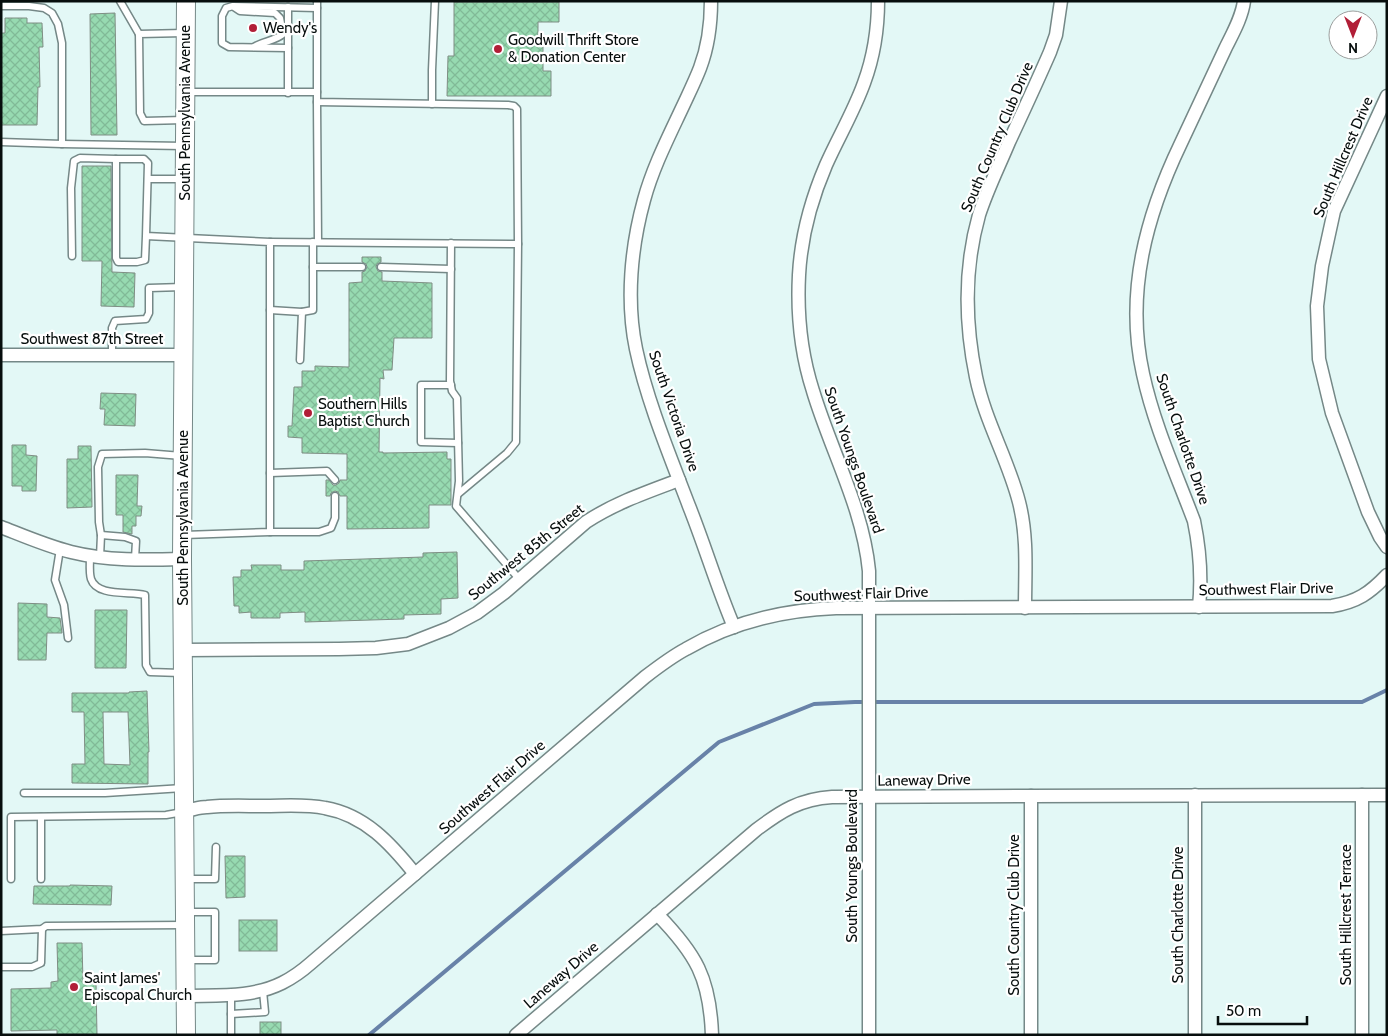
<svg xmlns="http://www.w3.org/2000/svg" width="1388" height="1036" viewBox="0 0 1388 1036" font-family="Cabin,sans-serif">
	<style>
		.lines { fill: none; stroke-linecap: round; stroke-linejoin: round }
		.stream { stroke: #6882a8; stroke-width: 4 }
		.building { fill: url(#building-cross-hatch); stroke: #7f8e84; fill-rule: evenodd }
		.lane-casing { stroke: #758887; stroke-width: 9 }
		.street-casing { stroke: #758887; stroke-width: 15 }
		.secondary-casing { stroke: #758887; stroke-width: 20 }
		.lane { stroke: #fff; stroke-width: 6 }
		.street { stroke: #fff; stroke-width: 12 }
		.secondary { stroke: #fff; stroke-width: 18 }
		.poi-dot { fill: #b11e37; stroke: #fff; stroke-width: 2 }
		.labels { text-anchor: middle; stroke-width: 4.5; stroke-linejoin: round; paint-order: stroke }
		.poi-label { font-size: 15px; fill: #070e0d; stroke: #fff; text-anchor: start }
		.street-label { font-size: 15px; fill: #070e0d; stroke: #fff }
	</style>
	<defs>
		<pattern id="building-cross-hatch" width="8" height="8" patternUnits="userSpaceOnUse" patternTransform="scale(1.25)"><rect width="8" height="8" fill="#97dab1"/><path d="M0 0l8 8M0 8l8-8" fill="none" stroke="#81ba97"/></pattern>
	</defs>
	<rect width="100%" height="100%" fill="#e3f8f6"/>
	<g class="lines">
		<!-- stream -->
		<path class="stream" d="M369,1035L719,742L814,704L855,702H1362L1387,690"/>
	</g>
	<!-- building -->
	<g class="building">
		<path d="M454,2H559V22H538V43H543V71H551V96H447L448,56H454Z"/>
		<path d="M115,13L117,135H91L90,14Z"/>
		<path d="M5,18H27V23H42L43,47H39L40,87H38L37,125H1V33H5Z"/>
		<path d="M82,166H111L112,272L135,273L134,307L101,306L102,261H82Z"/>
		<path d="M362,257H381V262L377,264L376,267L378,271L382,272V281L432,283V338H394L392,370H383L384,379L380,378L379,452H383V453L447,452V459H451V505H429V528L347,529V496H340L338,492L335,491L331,493L330,496H326V480H329L333,485H336L339,483L340,480H347V454L302,453V438L288,437V426H292L294,387H302V371H315V366L349,367V283L362,282V272L365,271L367,267L366,264L362,262Z"/>
		<path d="M101,393L136,394L135,426L104,425L105,409H100Z"/>
		<path d="M12,445H26V455L37,456L36,491H22V486H12Z"/>
		<path d="M78,446H91L92,507L67,508V459H78Z"/>
		<path d="M116,475H138L137,506H142L141,516H136V526H132V534L123,532V515H116Z"/>
		<path d="M457,552L458,598L441,599V614L404,615V619L305,622V612L280,613V618H251V612L239,613V606H234L233,577H241V570H252L251,565H281V570H304V561L423,557V553Z"/>
		<path d="M18,603L47,604V617L60,618L62,633H47L46,660H18Z"/>
		<path d="M95,610H127L126,668H95Z"/>
		<path d="M147,691L149,752H148V784L72,783V764H85L84,712H72V693H129V692ZM103,712H128L130,765L104,764Z"/>
		<path d="M225,856H245V897L226,898Z"/>
		<path d="M70,885L112,886L111,905L33,904L34,886H70Z"/>
		<rect x="239" y="920" width="38" height="31"/>
		<path d="M57,943H82L83,982H96L97,1035H57V1030L11,1031V989L51,988V982L58,981Z"/>
		<rect x="260" y="1022" width="21" height="13"/>
	</g>
	<g class="lines">
		<!-- lane casing -->
		<g class="lane-casing">
			<g id="lane">
				<path d="M120,1L139,34"/>
				<path d="M1,6H29L44,8L52,13L58,24L62,43V144L1,142"/>
				<path d="M234,7L240,11L275,13L280,18L283,34C275,41 263,41 254,47"/>
				<path d="M184,33L139,34L140,113L144,121L184,120"/>
				<path d="M288,48L229,47L222,43V16L226,8L233,6L317,8"/>
				<path d="M187,92H317V1"/>
				<path d="M288,93V7"/>
				<path d="M317,102L318,242"/>
				<path d="M432,104V70L435,1"/>
				<path d="M62,144L184,146"/>
				<path d="M148,179H183"/>
				<path d="M146,236L148,163L144,159H116V258L118,262H137L145,260L146,236L270,242V532L184,535"/>
				<path d="M270,242L518,244L517,109L514,106L508,105L317,102V92"/>
				<path d="M451,243L450,381L452,391L457,398L459,481L456,506L520,580"/>
				<path d="M72,256L71,188L74,161L80,158L116,159"/>
				<path d="M313,267H362"/>
				<path d="M381,267L451,269"/>
				<path d="M270,310L302,312L300,360"/>
				<path d="M302,312L313,310V242"/>
				<path d="M112,355V328L115,321L146,319L149,313V288L183,287"/>
				<path d="M451,385H421V442L458,443"/>
				<path d="M270,473L327,471L335,480"/>
				<path d="M458,494L507,453L516,442L518,244"/>
				<path d="M270,532H319L331,528L335,518V496"/>
				<path d="M101,535L125,537L136,541L135,559"/>
				<path d="M60,549L55,580L64,605L68,638"/>
				<path d="M90,556C90,563 89,573 91,579C97,597 130,591 145,595L146,665L150,672L181,673"/>
				<path d="M100,557L101,535L99,522L98,467L102,454L145,453L182,456"/>
				<path d="M24,793H105L183,788"/>
				<path d="M41,817V879"/>
				<path d="M11,879V817L166,815L183,812"/>
				<path d="M186,879H215L216,847"/>
				<path d="M185,912H215V960H187"/>
				<path d="M1,931L42,929L46,926L184,925"/>
				<path d="M1,967H32L41,963L42,929"/>
				<path d="M231,1014L265,1012L263,991"/>
				<path d="M231,1035V995"/>
			</g>
		</g>
		<!-- street casing -->
		<g class="street-casing">
			<g id="street">
				<path d="M711,1C711,24 708,47 700,68C695,81 689,93 683,106C669,136 653,167 644,200C631,247 626,301 636,349C647,401 670,456 689,506C705,546 717,587 734,627"/>
				<path d="M1387,96L1334,211L1322,266L1317,306L1319,359L1332,413L1368,512L1380,537L1387,547"/>
				<path d="M1,355H183"/>
				<path d="M1,527C24,536 47,546 71,552C107,561 145,560 182,559"/>
				<path d="M1199,607C1202,577 1200,550 1194,521C1176,473 1154,425 1143,374C1125,293 1146,216 1181,143C1196,111 1211,79 1226,47C1233,33 1242,17 1244,1"/>
				<path d="M1025,608C1025,573 1028,537 1019,502C1008,459 985,421 976,377C965,324 964,268 979,215C987,190 999,166 1009,142C1023,112 1037,82 1050,52L1056,35L1061,1"/>
				<path d="M183,650L339,649L376,648L408,644L449,628L477,613L504,593L586,522C615,503 647,492 679,480"/>
				<path d="M1195,795V1035"/>
				<path d="M184,811C192,810 199,807 207,807C225,805 245,806 264,806C284,806 305,804 325,808C365,815 391,844 415,874"/>
				<path d="M657,914C696,954 710,978 712,1035"/>
				<path d="M186,996C218,995 252,998 282,983C292,978 302,971 311,963L645,677C658,667 671,657 686,649C732,622 783,610 836,608L1332,606C1357,602 1370,593 1387,575"/>
				<path d="M516,1035L756,830C781,811 800,799 832,797L1031,796L1387,795"/>
				<path d="M869,1035V571C863,508 831,451 813,391C801,354 797,314 799,275C801,237 811,200 826,165C838,138 854,111 864,83C874,56 878,29 878,1"/>
				<path d="M1031,1035V796"/>
				<path d="M1362,1035V795"/>
			</g>
		</g>
		<!-- secondary casing -->
		<g class="secondary-casing">
			<path id="secondary" d="M186,1035L182,559L186,1"/>
		</g>
		<!-- lane -->
		<use href="#lane" class="lane"/>
		<!-- street -->
		<use href="#street" class="street"/>
		<!-- secondary -->
		<use href="#secondary" class="secondary"/>
	</g>
	<!-- markers -->
	<g class="poi-dot">
		<circle cx="253" cy="28" r="5"/>
		<circle cx="498" cy="49" r="5"/>
		<circle cx="308" cy="413" r="5"/>
		<circle cx="74" cy="987" r="5"/>
	</g>
	<g class="labels">
		<!-- poi labels -->
		<g class="poi-label">
			<text x="263" y="33">Wendy's</text>
			<text x="508" y="45">Goodwill Thrift Store<tspan x="508" dy="17">&amp; Donation Center</tspan></text>
			<text x="318" y="409">Southern Hills<tspan x="318" dy="17">Baptist Church</tspan></text>
			<text x="84" y="983">Saint James'<tspan x="84" dy="17">Episcopal Church</tspan></text>
		</g>
		<!-- street labels -->
		<g class="street-label">
			<text transform="translate(185 113) rotate(-90)" y="5">South Pennsylvania Avenue</text>
			<text transform="translate(997 137) rotate(-67)" y="5">South Country Club Drive</text>
			<text transform="translate(1343 157) rotate(-67)" y="5">South Hillcrest Drive</text>
			<text x="92" y="344">Southwest 87th Street</text>
			<text transform="translate(674 411) rotate(71)" y="5">South Victoria Drive</text>
			<text transform="translate(1183 439) rotate(71)" y="5">South Charlotte Drive</text>
			<text transform="translate(854 460) rotate(71)" y="5">South Youngs Boulevard</text>
			<text transform="translate(183 518) rotate(-90)" y="5">South Pennsylvania Avenue</text>
			<text transform="translate(526 552) rotate(-39)" y="5">Southwest 85th Street</text>
			<text transform="translate(1266 589) rotate(-1)" y="5">Southwest Flair Drive</text>
			<text transform="translate(861 594) rotate(-2)" y="5">Southwest Flair Drive</text>
			<text transform="translate(924 780) rotate(-1)" y="5">Laneway Drive</text>
			<text transform="translate(492 787) rotate(-41)" y="5">Southwest Flair Drive</text>
			<text transform="translate(852 866) rotate(-90)" y="5">South Youngs Boulevard</text>
			<text transform="translate(1014 915) rotate(-90)" y="5">South Country Club Drive</text>
			<text transform="translate(1178 915) rotate(-90)" y="5">South Charlotte Drive</text>
			<text transform="translate(1346 915) rotate(-90)" y="5">South Hillcrest Terrace</text>
			<text transform="translate(561 975) rotate(-41)" y="5">Laneway Drive</text>
		</g>
	</g>
	<!-- border -->
	<rect width="1388" height="1036" fill="none" stroke="#070e0d" stroke-width="5"/>
	<!-- north arrow -->
	<g transform="translate(1353 35) rotate(180)"><circle r="24" fill="#ffffff" stroke="#9c9f9e"/>
	<path d="M0-4L9 19L0 12L-9 19Z" fill="#b11e37"/>
	<text y="-8" font-size="14" font-weight="bold" text-anchor="middle" fill="#070e0d">N</text>
	</g>
	<!-- scale -->
	<path d="M1218 1016v8h89v-8" fill="none" stroke="#070e0d" stroke-width="2.5"/>
	<text x="1226" y="1016" font-size="15" fill="#070e0d" stroke="#ffffff" stroke-width="4" paint-order="stroke">50 m</text>
</svg>
